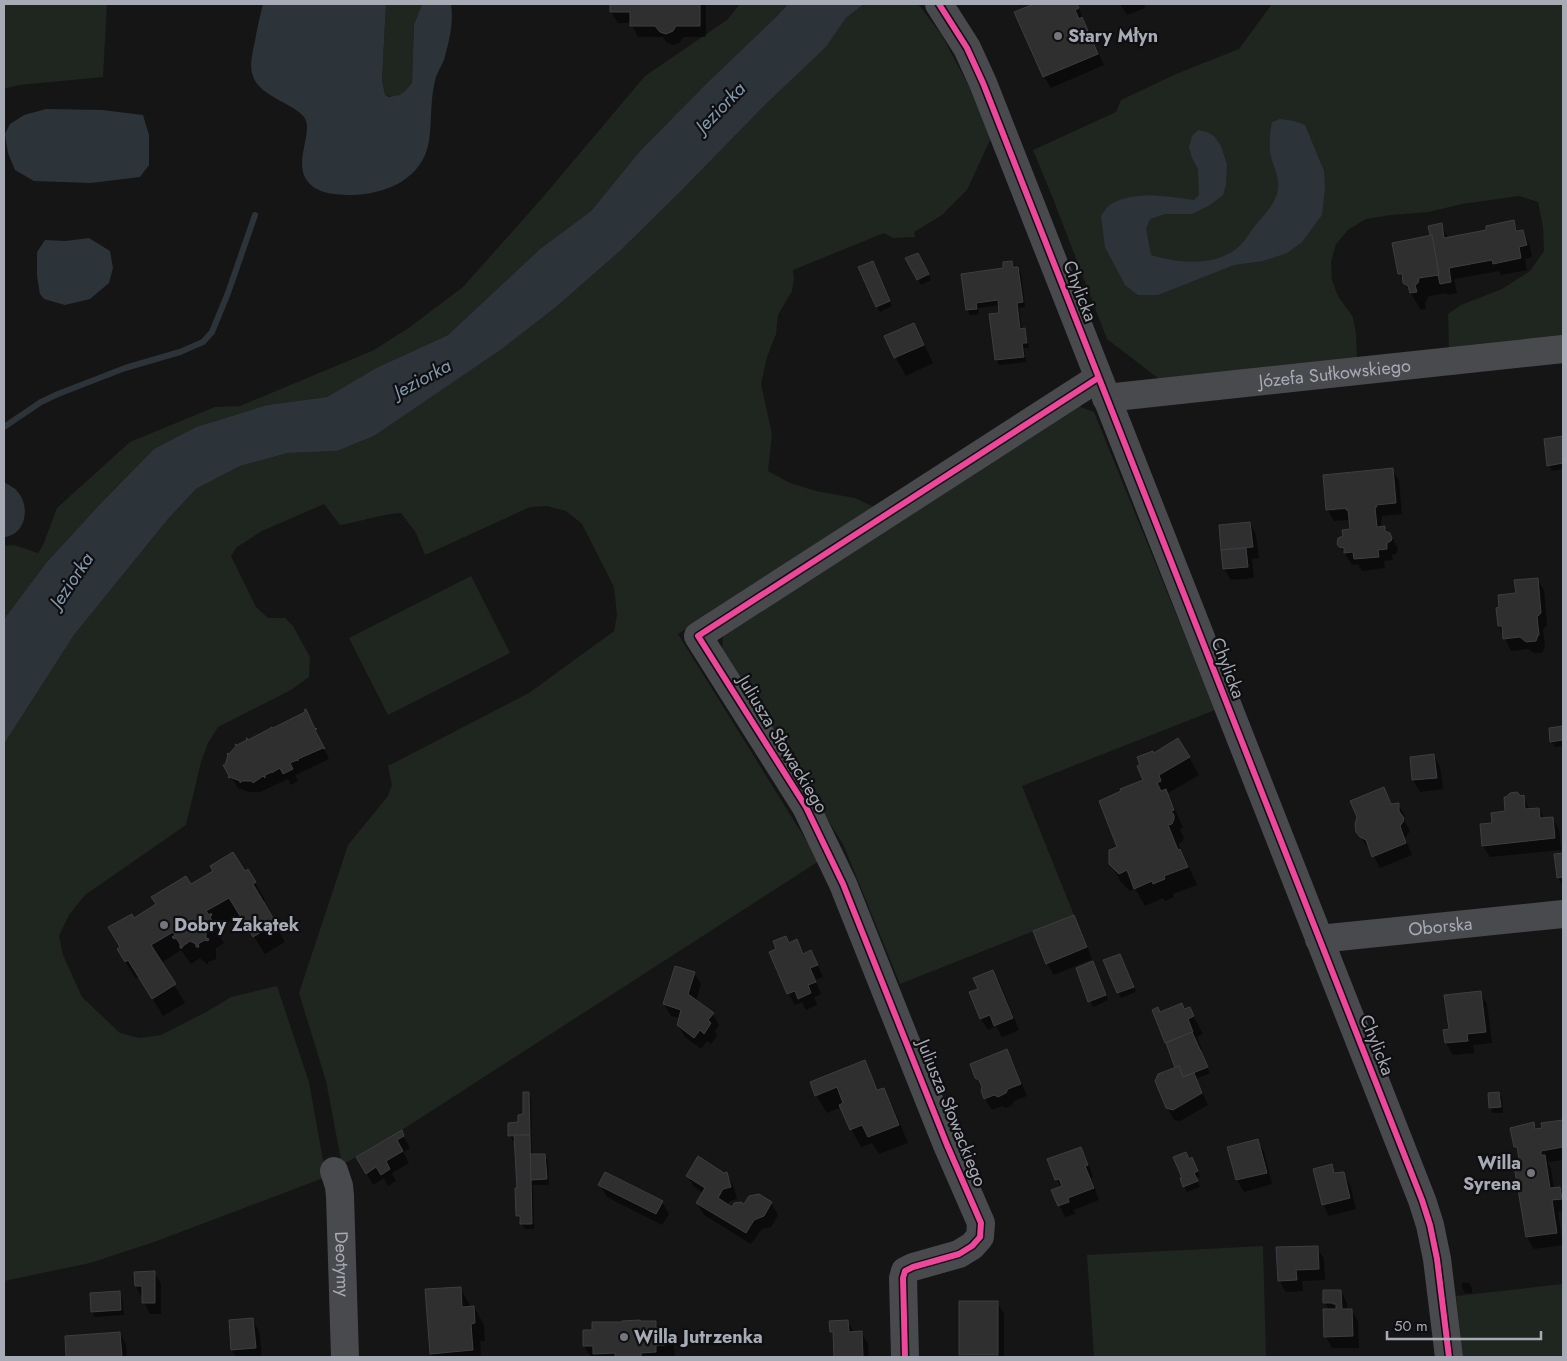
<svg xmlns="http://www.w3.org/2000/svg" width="1567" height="1361" viewBox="0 0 1567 1361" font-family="Jost,sans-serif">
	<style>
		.green { fill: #1f251f }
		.water { fill: #2c3439 }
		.shadow { fill: #0007; fill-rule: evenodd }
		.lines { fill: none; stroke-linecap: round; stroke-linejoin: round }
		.stream { stroke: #2c3439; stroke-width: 6 }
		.building { fill: #2f2f30; stroke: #3d3e41 }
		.minor { stroke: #494a4d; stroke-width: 28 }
		.cycleway-casing { stroke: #0f0f11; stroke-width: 9 }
		.cycleway { stroke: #ed469a; stroke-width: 6 }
		.poi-dot { fill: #74767d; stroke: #0f0f11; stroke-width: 2 }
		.labels { text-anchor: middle; stroke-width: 4.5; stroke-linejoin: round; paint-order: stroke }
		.poi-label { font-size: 18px; font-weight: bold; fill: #a7abb5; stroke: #0f0f11; text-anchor: start }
		.street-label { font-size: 18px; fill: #a7abb5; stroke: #0f0f11 }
		.water-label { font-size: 19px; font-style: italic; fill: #8199ad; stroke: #0f0f11 }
	</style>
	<rect width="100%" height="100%" fill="#151515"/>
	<!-- green -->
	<g class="green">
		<path d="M4,4H107L103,77L19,85L4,89Z"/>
		<path d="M386,4H422L414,25L412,83L405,91L399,95L393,97L385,95L382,80Z"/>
		<path d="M740,4H788L777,16L706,84L640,151L591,211L540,249L448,335L376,368L327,397L267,405L196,427L154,449L101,503L46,563L4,619V546L14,545L38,553L43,545L57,508L130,442L215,407L240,406L374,350L410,327L463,287L543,197L645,76L727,20Z"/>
		<path d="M864,4H918L941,34L985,116L990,140L967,190L942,215L914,232L915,237L893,238L884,233L793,270L794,279L792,291L778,315L776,334L767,357L761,384L772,434L768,471L790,483L816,491L855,498L874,507L678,634L819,861L402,1130L342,1165L326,1081L299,993L348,845L388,796L392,785L388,766L529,693L614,631L617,615L614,587L582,524L566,511L546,506L530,507L425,555L416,533L401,513C380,514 360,522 340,525L324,504L262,531L237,547L231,556L256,607L268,618H285L293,626L310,657L309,677L291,690L218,727L208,743L201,762L186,825L85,895L69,915L59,936L63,955L82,997L120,1033L139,1038L161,1035L208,1011L231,997L277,986L309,1082L326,1177L154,1242L90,1263L4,1281V744L74,635L168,519L196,489L240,466L288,453L337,451L374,436L502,349L556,307L620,251L679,193L766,104L826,47L846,18Z"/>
		<path d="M1272,4H1563V338L1449,351L1448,314L1461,305L1502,289L1530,271L1544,251L1543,227L1538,202L1519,196L1462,204L1429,212L1391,215L1366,219L1348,230L1336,244L1331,262L1332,280L1338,296L1353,317L1356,334L1357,361L1163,382L1107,339L1052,196L1033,150L1116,112L1121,100L1176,74L1239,49Z"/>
		<path d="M1075,405L1094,412L1215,710L1022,786L1074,915L900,984L843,844L722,653L723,630Z"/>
		<path d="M471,576L510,653L388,715L349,638Z"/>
		<path d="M1263,1246L1266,1357H1094L1087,1255Z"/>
		<path d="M1563,1284V1357H1463L1456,1296Z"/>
	</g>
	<!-- water -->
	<g class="water">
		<path d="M263,4H386L382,80L385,95L389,97L399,95L405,91L412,83L414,25L422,4H451C454,22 449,42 444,60C441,67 436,74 435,81C430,100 432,122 429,141C423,179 386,194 352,195C338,195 319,194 309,183C291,164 315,131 304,117C297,108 282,103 272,96C247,81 249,67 255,41C257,28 260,16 263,4Z"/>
		<path d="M788,4H864L846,18L826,47L766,104L679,193L620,251L556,307L502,349L374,436L337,451L288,453L240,466L196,489L168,519L74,635L4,744V619L46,563L101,503L154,449L196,427L267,405L327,397L376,368L448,335L540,249L591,211L640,151L706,84L777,16Z"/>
		<path d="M46,109L102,110L143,115L149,135V165L140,177L91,183L34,181L15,170L8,153L5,134L10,124L24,115Z"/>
		<path d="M1280,119L1294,121L1305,125L1324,171L1325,188L1322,215L1302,242L1287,253L1263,261L1234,265L1158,295H1138L1125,285L1105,247L1101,216C1104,212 1107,206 1111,204C1135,190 1168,197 1194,200L1199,195L1198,169L1192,158L1189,147L1192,136L1198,130L1207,132L1214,136L1221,146L1227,165L1226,185L1223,195L1210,205L1192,214H1165L1150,219L1146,229L1151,255C1178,263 1212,267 1236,249C1245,242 1251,230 1258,222C1266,213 1276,202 1278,190C1280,176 1272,165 1270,152C1269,142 1270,131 1272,122Z"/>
		<path d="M89,238L110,251L113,268L109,283L90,299L65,305L44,299L40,294L37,276V252L45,240L65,241Z"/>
		<path d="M4,482C8,485 14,487 17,491C31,506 26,535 4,537Z"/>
	</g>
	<!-- shadow -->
	<g class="shadow">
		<path d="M611,4H725V5H706V37H683L679,43L673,45L666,42L663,37H638L631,23H618L611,12Z"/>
		<path d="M1037,4H1077L1084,20L1083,21L1104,65L1051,88L1044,77L1016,13Z"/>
		<path d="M1120,4H1144L1145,8L1127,15Z"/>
		<path d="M1513,222L1519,232L1523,231L1529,243L1532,257L1525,259L1527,270L1501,275L1499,271L1454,279L1457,293L1448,295L1446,293L1429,296L1425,303L1426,309L1421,310L1399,274L1431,236L1430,227L1441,225L1448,238L1488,231Z"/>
		<path d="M917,254L931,280L921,285L907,258Z"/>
		<path d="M1012,262L1021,273L1025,307L1019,308L1022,330H1024L1027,335L1029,348H1024L1026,362L999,365L996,360L991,315L1001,314L1000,305L978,308L979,314L970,315L967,310L963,275L1005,270Z"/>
		<path d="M875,268L892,306L880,312L877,306Z"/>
		<path d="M913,325L923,342L933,363L906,376L896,358L886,336Z"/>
		<path d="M1563,437V469L1552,471L1549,465L1546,440Z"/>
		<path d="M1392,469L1399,481L1402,514L1382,516V519H1381L1382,528L1384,527L1391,536L1398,548L1397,553L1392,555L1393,560L1384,561L1385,568L1362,571L1358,564L1352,565L1340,546L1351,531L1350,520L1334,521L1328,510ZM1352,506V509L1331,511V508Z"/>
		<path d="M1250,523L1256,535L1259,558L1252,559L1254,578L1231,580L1224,569L1220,526Z"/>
		<path d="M1537,579L1544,590L1547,625L1543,630L1545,646L1542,653H1534L1528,649L1511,651L1499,626L1501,608Z"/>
		<path d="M313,725L329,759L295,775L298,781L291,785L288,779L260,792H249L238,788L231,776Z"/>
		<path d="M1563,727V746L1555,747L1551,741L1550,729Z"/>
		<path d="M1153,755L1189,757L1199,775L1168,793L1183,828L1180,829L1184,838L1182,842L1178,843L1197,885L1173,894L1174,897L1165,901L1163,898L1145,906L1135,888L1130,891L1121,882L1111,864L1119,847Z"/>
		<path d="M1434,756L1440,767L1443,789L1420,792L1413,780L1411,758Z"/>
		<path d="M1383,789L1392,805L1398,804L1405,816V822L1410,831L1405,838L1412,855L1380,868L1371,850L1365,844L1357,831Z"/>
		<path d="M1521,797H1523L1530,810L1539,809L1544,818H1552L1559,829L1561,850L1490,857L1483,846L1494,824L1507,812Z"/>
		<path d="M1563,854V886L1558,878L1556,855Z"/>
		<path d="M244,872L255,883L265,900L262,902L285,942L265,954L240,915L221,926L225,932L219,935L224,943L216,948V959L208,962V965L200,958L191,964L181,950L161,963L185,1003L163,1016L139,977L136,979L118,950L121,948L134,920L190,886Z"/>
		<path d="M1073,917L1080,928L1092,959L1054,975L1047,963Z"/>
		<path d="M797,941L804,954L811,952L823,977L815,980L821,994L814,997L817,1005L806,1010L802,1002L795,1005L788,993L771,953Z"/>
		<path d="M1105,960H1123L1136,992L1121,998Z"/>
		<path d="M1093,962L1108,1000L1093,1007L1077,968Z"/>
		<path d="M993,972L1000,983L1019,1030L1002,1037L996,1026L988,1030L981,1019L979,990Z"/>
		<path d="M694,973L701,984L696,1001L713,1014L719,1025L715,1031L717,1036L711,1044L707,1041L701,1049L685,1037L678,1025L680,1018L671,1016L664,1004Z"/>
		<path d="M1480,993L1487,1004L1492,1043L1473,1045L1474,1053L1453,1055L1446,1043L1445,1031L1450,1030Z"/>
		<path d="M1189,1008L1203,1034L1197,1037L1202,1050L1200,1051L1210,1073L1196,1079L1208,1105L1180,1121L1174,1120L1167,1107L1176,1068L1154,1011L1160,1013L1185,1010Z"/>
		<path d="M1006,1051L1013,1062L1027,1096L1014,1101L1012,1105L1006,1108L1002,1106L992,1110L985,1099L983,1089L977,1078Z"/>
		<path d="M864,1061L879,1091L883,1089L893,1107L908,1143L879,1154L872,1143L861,1147L851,1129L841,1107L827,1113L816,1095Z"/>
		<path d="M528,1093L531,1099L532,1156L544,1155L548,1161L549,1185H533L534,1229H525L517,1216L518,1189L515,1140L513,1141L510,1135L524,1115Z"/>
		<path d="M1499,1093L1502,1098L1503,1113H1493L1490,1108L1489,1094Z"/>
		<path d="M1563,1121V1160L1548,1162L1551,1168L1554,1189L1560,1188L1563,1194V1211L1558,1212L1563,1245L1534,1249L1527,1237L1514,1161L1520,1160V1155L1515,1147L1534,1124L1537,1130L1543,1129V1125Z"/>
		<path d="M401,1132L410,1148L403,1152L409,1163L392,1173L396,1181L388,1186L384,1178L373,1185L358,1158Z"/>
		<path d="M1257,1140L1264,1152L1272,1184L1244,1192L1237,1180L1229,1148Z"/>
		<path d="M1080,1148L1087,1160L1093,1177L1091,1178L1099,1200L1074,1210L1075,1214L1065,1217L1059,1205L1061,1188L1049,1160Z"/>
		<path d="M1189,1160L1195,1164L1200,1177L1196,1178L1200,1187L1187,1192L1184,1186L1183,1178Z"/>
		<path d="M1331,1165L1336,1174L1343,1173L1350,1185L1356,1209L1329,1216L1323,1204Z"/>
		<path d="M726,1173L733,1185L737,1199L730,1201L727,1205L733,1208L745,1206L759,1195L771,1203L778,1215L771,1227L762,1229L751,1244L704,1215L697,1203L703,1193L694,1187L687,1176Z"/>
		<path d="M600,1185L662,1202L669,1214L662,1225L607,1197Z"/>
		<path d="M1317,1247L1324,1259L1325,1280L1302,1281L1303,1291L1286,1292L1279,1280Z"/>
		<path d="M155,1273L161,1284V1314H150L136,1286Z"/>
		<path d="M1462,1283H1469L1472,1288V1293H1465L1462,1288Z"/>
		<path d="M460,1288L471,1307H474L484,1325L485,1341H480L481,1357H433L431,1353Z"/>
		<path d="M1341,1291L1347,1303V1310H1351L1358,1321L1359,1348H1332L1326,1337L1329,1310L1325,1303Z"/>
		<path d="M119,1292L122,1298L124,1315L95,1317L92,1312L91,1295Z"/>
		<path d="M997,1302L1004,1314V1357H962L961,1355Z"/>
		<path d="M252,1319L259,1331L262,1357H236L232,1350Z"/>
		<path d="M848,1321L854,1333L861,1332L868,1344L869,1357H835L834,1337L831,1332Z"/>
		<path d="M655,1322L659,1329H664L674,1347L675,1357H591L584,1346Z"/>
		<path d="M120,1333L126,1345L127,1357H68L66,1337Z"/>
	</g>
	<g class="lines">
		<!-- stream -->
		<path class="stream" d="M4,427L41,402L58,394L125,368L180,352L203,342L212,332L228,293L255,215"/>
	</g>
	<!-- building -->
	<g class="building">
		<path d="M610,4H700V26H676L673,31L666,34L660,32L655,26H630V12H610Z"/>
		<path d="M1034,4H1077L1079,8L1075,10L1079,19L1082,17L1098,54L1043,77L1014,12Z"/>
		<path d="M1514,220L1516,231L1523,230L1527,245L1519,247L1521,258L1493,264L1492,260L1449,268L1451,282L1440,284L1438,275H1439L1432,235H1430L1428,226L1442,223L1444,238L1486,230V226Z"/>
		<path d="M1432,235L1439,275L1419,278L1418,283L1415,285L1417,292L1410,293L1408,286L1403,283L1402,274H1398L1392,243Z"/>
		<path d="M918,253L929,274L917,280L905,258Z"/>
		<path d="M873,261L890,301L876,307L858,267Z"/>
		<path d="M1012,261L1013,267H1018L1023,302L1017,303L1020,329L1025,328L1027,343H1022L1024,357L995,360L989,314L999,313L998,300L976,303L977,309L966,310L961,274L1003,268V262Z"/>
		<path d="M914,323L924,345L894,358L884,336Z"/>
		<path d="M1563,436V463L1547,466L1544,439Z"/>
		<path d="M1393,468L1396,503L1376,505L1377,507H1375L1377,527L1385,526V531L1390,533L1392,538L1391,541L1387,543V549L1378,550L1379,557L1354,559L1353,552L1344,553V548L1339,547L1337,544L1338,538L1343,536L1342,530L1350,529L1348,510H1346V508L1326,510L1323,475Z"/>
		<path d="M1250,522L1253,547L1221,550L1219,525Z"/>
		<path d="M1246,548L1248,567L1223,569L1221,550Z"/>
		<path d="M1538,578L1541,613L1537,617L1539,635H1538L1536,641L1526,642L1520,637L1503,639L1502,626H1498L1496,608L1499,607L1498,595L1516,593L1514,580Z"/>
		<path d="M306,709L315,729L316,728L317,729L315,730L325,749L323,748L298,759V761L297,760L290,763L293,769L283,774L280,768L273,772L272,773V772L265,775V778L263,776L253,783L252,781H242L240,783V781L230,777L228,778L229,776L223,765H225L228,755L227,753L229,754L236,746L235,744L237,745L247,740L246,738H247L248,740L271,728V727L273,728L305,712L304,710Z"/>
		<path d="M1563,726V740L1550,742L1549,728Z"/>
		<path d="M1178,738L1190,757L1159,775L1161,781L1157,783L1161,791L1166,789L1174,810L1171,811L1174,815V819L1172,824L1168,825L1178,850L1180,849L1188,867L1164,876L1165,879L1153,884L1152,881L1134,889L1127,870L1119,874L1109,864V850L1117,847L1099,801L1121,791L1120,789L1143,780L1137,766L1140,765L1137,757L1153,751L1154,753Z"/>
		<path d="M1434,754L1437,778L1412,780L1410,757Z"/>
		<path d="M1384,787L1391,804L1399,803V811L1404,818L1403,822L1400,826L1406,843L1372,857L1366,840L1360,837L1356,832L1355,824L1357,817L1350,801Z"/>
		<path d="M1517,792L1521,796L1524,795L1525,809L1539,808L1540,818L1553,817L1555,838L1482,846L1480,824L1492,823L1491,813L1505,811L1504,797H1506L1510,793Z"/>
		<path d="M233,852L245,871L248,869L256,882L253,884L276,923L253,937L229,898L206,911L209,915L211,913L212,915L210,917L214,924H217L216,927L213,926L206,930V938L209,939L208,941L205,940L198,944L199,947H196V944L190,941L183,946L182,948H180V944L176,938L174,939L172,937L175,935L173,932L151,945L176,984L152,999L128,960L125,962L117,949L120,947L108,927L132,914L134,918L156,904L151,897L186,876L191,884L213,871L210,866Z"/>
		<path d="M1563,853V877L1557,878L1554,854Z"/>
		<path d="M1074,915L1087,947L1046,964L1033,931Z"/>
		<path d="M786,936L789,943L797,939L803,954L811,950L818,965L810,968L816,982L808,985L811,993L798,999L795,991L787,994L769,952L776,949L773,941Z"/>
		<path d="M1120,954L1134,987L1117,993L1103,960Z"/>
		<path d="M1093,961L1106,995L1088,1002L1076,968Z"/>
		<path d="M675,966L695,972L688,994L714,1013L708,1020L711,1023L704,1034L700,1030L694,1038L677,1025L681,1010L663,1004Z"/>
		<path d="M993,970L1013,1018L994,1026L990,1015L980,1019L969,992L978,989L973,978Z"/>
		<path d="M1481,991L1486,1032L1467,1034L1468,1041L1445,1043L1443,1030L1449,1029L1444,995Z"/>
		<path d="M1182,1003L1184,1009L1190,1007L1194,1016L1188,1019L1193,1032L1165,1043L1152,1010L1158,1007L1160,1012Z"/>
		<path d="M1192,1032L1208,1067L1183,1077L1179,1066L1175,1068L1166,1043Z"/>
		<path d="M1007,1049L1021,1084L1008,1089L1006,1093L998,1097L994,1095L984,1099L981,1091L982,1087L979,1080L975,1078L970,1064Z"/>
		<path d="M865,1060L877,1090L884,1088L899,1125L868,1137L862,1125L850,1130L839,1105L843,1103L837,1087L815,1096L810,1082Z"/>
		<path d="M1179,1066L1183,1077L1194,1073L1202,1093L1173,1110L1166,1108L1155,1081L1158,1074Z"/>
		<path d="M523,1092H529L530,1135L508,1136V1123L518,1122V1115L523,1114Z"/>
		<path d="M1499,1092L1501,1107L1489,1108L1488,1093Z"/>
		<path d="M1563,1120V1147L1541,1151V1155H1545L1550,1188L1560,1187L1562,1199L1552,1200L1557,1233L1526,1237L1513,1160L1519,1159L1517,1147H1514L1510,1128L1534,1122L1535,1129L1542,1128L1541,1123Z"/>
		<path d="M402,1130L404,1136L397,1140L403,1151L386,1161L390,1169L381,1175L376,1167L366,1174L356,1157Z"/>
		<path d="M514,1135H530L532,1224H520V1216H516L515,1188H517Z"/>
		<path d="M1258,1139L1267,1173L1236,1180L1227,1147Z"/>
		<path d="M1081,1147L1088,1165L1085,1166L1094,1188L1068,1198L1069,1202L1058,1206L1051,1190L1062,1186L1059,1179L1055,1180L1047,1159Z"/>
		<path d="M1186,1152L1189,1159L1192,1157L1198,1171L1194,1173L1198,1181L1183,1187L1180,1178H1182L1173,1157Z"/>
		<path d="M530,1154H545L547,1179L531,1180Z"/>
		<path d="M698,1156L724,1173L727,1172L731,1187L723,1189L718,1198L732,1207L734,1203L741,1202L744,1204L749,1196L759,1194L772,1202L764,1216L754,1220L746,1233L696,1203L705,1188L686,1176Z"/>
		<path d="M1332,1164L1334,1173L1344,1172L1350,1198L1322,1205L1313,1169Z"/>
		<path d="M605,1172L663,1201L656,1214L598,1185Z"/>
		<path d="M1318,1246L1319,1269L1296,1270L1297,1280L1278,1281L1276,1247Z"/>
		<path d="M155,1271V1303H142V1286H135L134,1272Z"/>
		<path d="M461,1287L462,1307L474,1306L475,1323L471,1324L473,1350L430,1354L425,1289Z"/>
		<path d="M1323,1290H1341L1342,1309H1352L1353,1336L1324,1337L1323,1309H1336V1304H1333V1303H1323Z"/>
		<path d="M120,1291L121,1310L91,1312L90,1293Z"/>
		<rect x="959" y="1301" width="39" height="54"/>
		<path d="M253,1318L256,1348L231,1350L229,1320Z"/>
		<path d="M640,1320V1321H656V1328H665V1345H656V1352L641,1353V1357H615V1353L593,1354V1346H583V1330H592V1322H622V1321Z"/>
		<path d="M848,1320L849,1332L862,1331L863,1357H834L833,1332H830L829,1321Z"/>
		<path d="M120,1332L122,1357H66L65,1336Z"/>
	</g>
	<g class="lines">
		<!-- minor -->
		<g class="minor">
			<path d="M939,4L967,48L983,83L1422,1200L1430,1225L1437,1259L1449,1357"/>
			<path id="s1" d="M1106,398L1563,349"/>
			<path id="s2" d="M1319,939L1563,914"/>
			<path id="s3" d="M334,1171L339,1186L340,1196L345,1357"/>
			<path d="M905,1357L903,1278L905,1271L913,1267L959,1254L972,1246L980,1237L981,1223L947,1145L843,884L806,807L698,636L1098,378"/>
		</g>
		<!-- cycleway casing -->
		<g class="cycleway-casing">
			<g id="cycleway">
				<path d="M939,4L967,48L983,83L1422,1200L1430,1225L1437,1259L1449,1357"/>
				<path d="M905,1357L903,1278L905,1271L913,1267L959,1254L972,1246L980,1237L981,1223L947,1145L843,884L806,807L698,636L1098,378"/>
			</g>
		</g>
		<!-- cycleway -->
		<use href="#cycleway" class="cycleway"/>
	</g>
	<!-- markers -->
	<g class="poi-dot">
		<circle cx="1058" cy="36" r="5"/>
		<circle cx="164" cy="925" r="5"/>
		<circle cx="1531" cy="1173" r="5"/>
		<circle cx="624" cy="1337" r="5"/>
	</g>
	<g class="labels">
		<!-- poi labels -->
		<g class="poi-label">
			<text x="1068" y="42">Stary Młyn</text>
			<text x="174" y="931">Dobry Zakątek</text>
			<text x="1521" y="1169" text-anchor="end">Willa<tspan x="1521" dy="21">Syrena</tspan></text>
			<text x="634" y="1343">Willa Jutrzenka</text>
		</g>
		<!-- street labels -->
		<g class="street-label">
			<text transform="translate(1080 291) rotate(69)" y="6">Chylicka</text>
			<text dy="6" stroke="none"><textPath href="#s1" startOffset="230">Józefa Sułkowskiego</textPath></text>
			<text transform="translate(1228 668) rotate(69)" y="6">Chylicka</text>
			<text transform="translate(783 744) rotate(59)" y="6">Juliusza Słowackiego</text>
			<text dy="6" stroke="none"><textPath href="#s2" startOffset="122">Oborska</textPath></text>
			<text transform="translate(1377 1045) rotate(68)" y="6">Chylicka</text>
			<text transform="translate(952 1113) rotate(68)" y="6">Juliusza Słowackiego</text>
			<text dy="6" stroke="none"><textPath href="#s3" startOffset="94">Deotymy</textPath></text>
		</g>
		<!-- water labels -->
		<g class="water-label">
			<text transform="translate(720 107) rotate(-46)" y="7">Jeziorka</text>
			<text transform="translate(422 378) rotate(-28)" y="7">Jeziorka</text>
			<text transform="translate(71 580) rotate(-56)" y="7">Jeziorka</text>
		</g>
	</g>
	<!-- border -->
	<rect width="1567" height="1361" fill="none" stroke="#a7abb5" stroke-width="10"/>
	<!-- scale -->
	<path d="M1387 1331v8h154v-8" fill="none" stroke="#a7abb5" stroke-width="2.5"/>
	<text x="1394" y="1331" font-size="15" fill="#a7abb5" stroke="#0f0f11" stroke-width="4" paint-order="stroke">50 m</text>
</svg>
